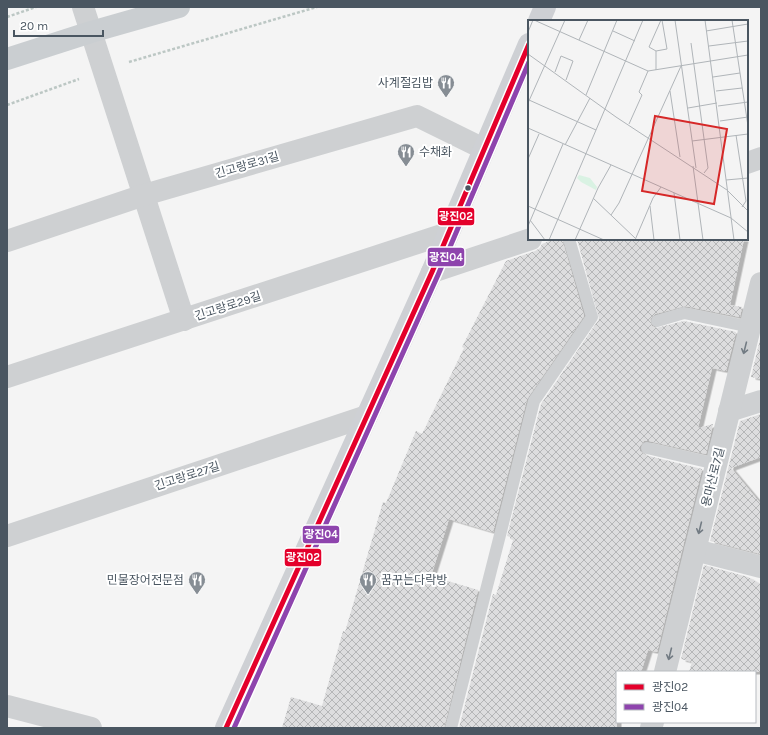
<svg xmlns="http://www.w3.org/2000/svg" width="768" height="735" viewBox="0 0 768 735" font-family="Karla,'Noto Sans KR',sans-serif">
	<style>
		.building { fill: url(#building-cross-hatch); filter: url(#shadow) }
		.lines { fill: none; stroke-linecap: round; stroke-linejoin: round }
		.path { stroke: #bcc7c4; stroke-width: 2.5; stroke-dasharray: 3 2; stroke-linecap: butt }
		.lane { stroke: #ced0d2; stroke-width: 12 }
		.street { stroke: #ced0d2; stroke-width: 22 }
		.secondary { stroke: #ced0d4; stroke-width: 22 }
		.primary { stroke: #caced1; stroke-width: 22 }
		.bus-1-casing { stroke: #fff; stroke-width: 8 }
		.bus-2-casing { stroke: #fff; stroke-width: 8 }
		.bus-1 { stroke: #e4002b; stroke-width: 5 }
		.bus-2 { stroke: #8e44ad; stroke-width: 5 }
		.oneway { stroke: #727b83 }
		.bus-dot { fill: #4a5661; stroke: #fff; stroke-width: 1.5 }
		.labels { text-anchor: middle; stroke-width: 4; stroke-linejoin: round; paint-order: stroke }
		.poi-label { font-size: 12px; fill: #4a5661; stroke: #fff; text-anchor: end }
		.street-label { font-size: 12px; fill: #4a5661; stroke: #fff }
		.inset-road { fill: none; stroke: #b0b5b9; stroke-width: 1 }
		.view { fill: #d62828; fill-opacity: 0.15; stroke: #d62828; stroke-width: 2 }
		.inset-edge { fill: none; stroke: #4a5661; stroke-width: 2 }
		.line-badge { stroke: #fff; stroke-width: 1.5 }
		.badge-label { font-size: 11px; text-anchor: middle; font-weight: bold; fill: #fff }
	</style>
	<defs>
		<pattern id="building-cross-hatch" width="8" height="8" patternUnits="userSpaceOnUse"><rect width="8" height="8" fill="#ddddde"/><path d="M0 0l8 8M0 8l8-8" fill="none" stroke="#b5b6b7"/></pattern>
		<filter id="shadow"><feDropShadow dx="4.5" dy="2.5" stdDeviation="0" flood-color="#0004"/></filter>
	</defs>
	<rect width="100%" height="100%" fill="#f4f4f4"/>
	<!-- building -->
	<g class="building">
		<path d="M554,239H562L584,316L527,399L493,532L449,519L431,576L478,590L444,728H282L291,697L322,706L343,631L345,632L383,502L386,503L416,431L422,434L464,348L462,347L506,261L535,251L540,248L542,244Z"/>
		<path d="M577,239H744L730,305L742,307L740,317L685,306L655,314L650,319L652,326L656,328L684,321L736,332L726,371L712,368L698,428L713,424L706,454L649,441H644L640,446V451L645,455L702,469L657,652L648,650L641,672H617V728H459L493,594L496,595L513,540L510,539V537L507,536L541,404L599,319Z"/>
		<path d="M761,335V379L751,377Z"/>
		<path d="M761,414V457L731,468L761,504V554L710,541L740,421Z"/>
		<path d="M704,565L748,577L761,585V672H689L692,662L681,659Z"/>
	</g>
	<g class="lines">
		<!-- path -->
		<g class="path">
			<path d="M7,17L36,7"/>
			<path d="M129,62L317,7"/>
			<path d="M7,105L79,79"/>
		</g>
		<!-- lane -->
		<g class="lane">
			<path d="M657,321L684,313L750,327"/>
			<path d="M647,448L716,464"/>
			<path d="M451,728L534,401L592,317L569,239"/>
		</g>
		<!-- street -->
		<g class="street">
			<path d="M83,7L184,320"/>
			<path d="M747,163L761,158"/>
			<path d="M7,241L144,195L417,116L484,149"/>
			<path d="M432,272L531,239"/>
			<path d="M7,377L448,233"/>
			<path d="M729,411L761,401"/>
			<path d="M7,536L367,416"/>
			<path d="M695,550L761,567"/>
			<path d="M665,672L761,283"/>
			<path d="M7,706L91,728"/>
			<path d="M651,728L653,722"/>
		</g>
		<!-- secondary -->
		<g class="secondary">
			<path d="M539,21L545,7"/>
			<path d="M226,728L432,272L529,44"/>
		</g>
		<!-- primary -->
		<path class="primary" d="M7,59L91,32L179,7"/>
		<!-- bus-1 casing -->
		<g class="bus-1-casing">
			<path id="bus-1" d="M226,728L432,272L529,44"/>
		</g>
		<!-- bus-2 casing -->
		<g class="bus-2-casing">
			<path id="bus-2" d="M234,728L438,275L529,62"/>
		</g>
		<!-- bus-1 -->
		<use href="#bus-1" class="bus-1"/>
		<!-- bus-2 -->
		<use href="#bus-2" class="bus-2"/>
	</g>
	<!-- one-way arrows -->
	<defs><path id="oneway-shaft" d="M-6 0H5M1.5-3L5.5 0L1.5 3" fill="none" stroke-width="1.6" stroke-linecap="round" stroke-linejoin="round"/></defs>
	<g class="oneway">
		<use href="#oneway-shaft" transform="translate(745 348) rotate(104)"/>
		<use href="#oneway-shaft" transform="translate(700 528) rotate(104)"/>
		<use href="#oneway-shaft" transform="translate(670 654) rotate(104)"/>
	</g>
	<!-- icons -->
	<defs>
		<g id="restaurant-pin" transform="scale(0.9)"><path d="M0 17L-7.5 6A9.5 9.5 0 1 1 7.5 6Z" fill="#868d94" stroke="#fff"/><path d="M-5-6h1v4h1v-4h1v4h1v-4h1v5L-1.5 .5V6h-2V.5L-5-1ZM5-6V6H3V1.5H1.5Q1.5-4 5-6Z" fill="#fff"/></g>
	</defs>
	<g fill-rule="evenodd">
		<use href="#restaurant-pin" x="446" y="83"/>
		<use href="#restaurant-pin" x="406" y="152"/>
		<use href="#restaurant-pin" x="197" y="580"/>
		<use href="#restaurant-pin" x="368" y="580"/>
	</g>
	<!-- markers -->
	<circle class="bus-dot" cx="468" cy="188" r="3.5"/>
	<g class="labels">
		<!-- poi labels -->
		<g class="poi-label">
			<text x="433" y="87">사계절김밥</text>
			<text x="419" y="156" text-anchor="start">수채화</text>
			<text x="184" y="584">민물장어전문점</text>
			<text x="381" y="584" text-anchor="start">꿈꾸는다락방</text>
		</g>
		<!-- street labels -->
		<g class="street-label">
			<text transform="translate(247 165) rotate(-16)" y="4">긴고랑로31길</text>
			<text transform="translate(228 306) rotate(-18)" y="4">긴고랑로29길</text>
			<text transform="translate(187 476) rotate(-18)" y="4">긴고랑로27길</text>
			<text transform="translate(713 477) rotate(-76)" y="4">용마산로7길</text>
		</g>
	</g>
	<!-- overview -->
	<g transform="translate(528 20)">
		<rect width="220" height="220" fill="#f4f4f4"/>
		<path d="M51,155L62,158L69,167L68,170L53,162L49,158Z" fill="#d9f2e3"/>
		<path class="inset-road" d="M6,0L120,51L220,35M133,0L121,27L128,31L139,29L134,0M147,0L168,148M177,0L206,220M204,0L220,106M85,11L107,21M178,11L220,4M0,12L5,0M51,20L60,0M163,23L180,148L176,153M181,26L220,21M128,31V50M0,34L88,97L199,170M27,52L33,36L45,41L38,60M185,57L212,53M142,71L152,137M188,71L214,68M58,75L89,0M1,80L68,110M0,83L37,0M190,86L220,82M160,88L189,83M192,101L220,97M101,104L114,75L111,72L120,51M0,108L203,198L220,212M208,115L218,181L214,187M164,121L220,114M37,125L62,78M0,139L11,114M165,146L175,220M198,160L220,158M199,170L220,191M146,173L152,220M65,178L107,218M0,186L76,220M122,186L126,220M83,195L91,183L153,46M2,200L17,220M0,206L35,124M21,220L115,0M47,220L70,168L83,145M107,220L125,178L133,167"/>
		<path class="view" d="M127,96L199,109L186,184L114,171Z"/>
		<rect width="220" height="220" class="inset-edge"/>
	</g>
	<g class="line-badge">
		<rect x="437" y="207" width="38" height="19" rx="4" fill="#e4002b"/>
		<rect x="427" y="247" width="38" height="20" rx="4" fill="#8e44ad"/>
		<rect x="302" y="525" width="38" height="19" rx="4" fill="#8e44ad"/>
		<rect x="284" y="548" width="38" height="19" rx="4" fill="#e4002b"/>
	</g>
	<g class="badge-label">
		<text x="456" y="220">광진02</text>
		<text x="446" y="261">광진04</text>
		<text x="321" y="538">광진04</text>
		<text x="303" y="561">광진02</text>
	</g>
	<!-- border -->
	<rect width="768" height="735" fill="none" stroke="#4a5661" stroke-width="16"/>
	<!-- legend -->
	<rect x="616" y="671" width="140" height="52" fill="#ffffff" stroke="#b7bbc0"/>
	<rect x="624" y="684" width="20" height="6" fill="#e4002b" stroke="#b7bbc0"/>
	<text x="652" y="691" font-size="12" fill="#4a5661">광진02</text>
	<rect x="624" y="704" width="20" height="6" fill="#8e44ad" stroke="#b7bbc0"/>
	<text x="652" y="711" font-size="12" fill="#4a5661">광진04</text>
	<!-- scale -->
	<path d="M14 30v6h89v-6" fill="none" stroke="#4a5661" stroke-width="2"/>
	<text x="20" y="30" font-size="12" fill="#4a5661" stroke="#ffffff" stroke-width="3" paint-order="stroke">20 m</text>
</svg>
